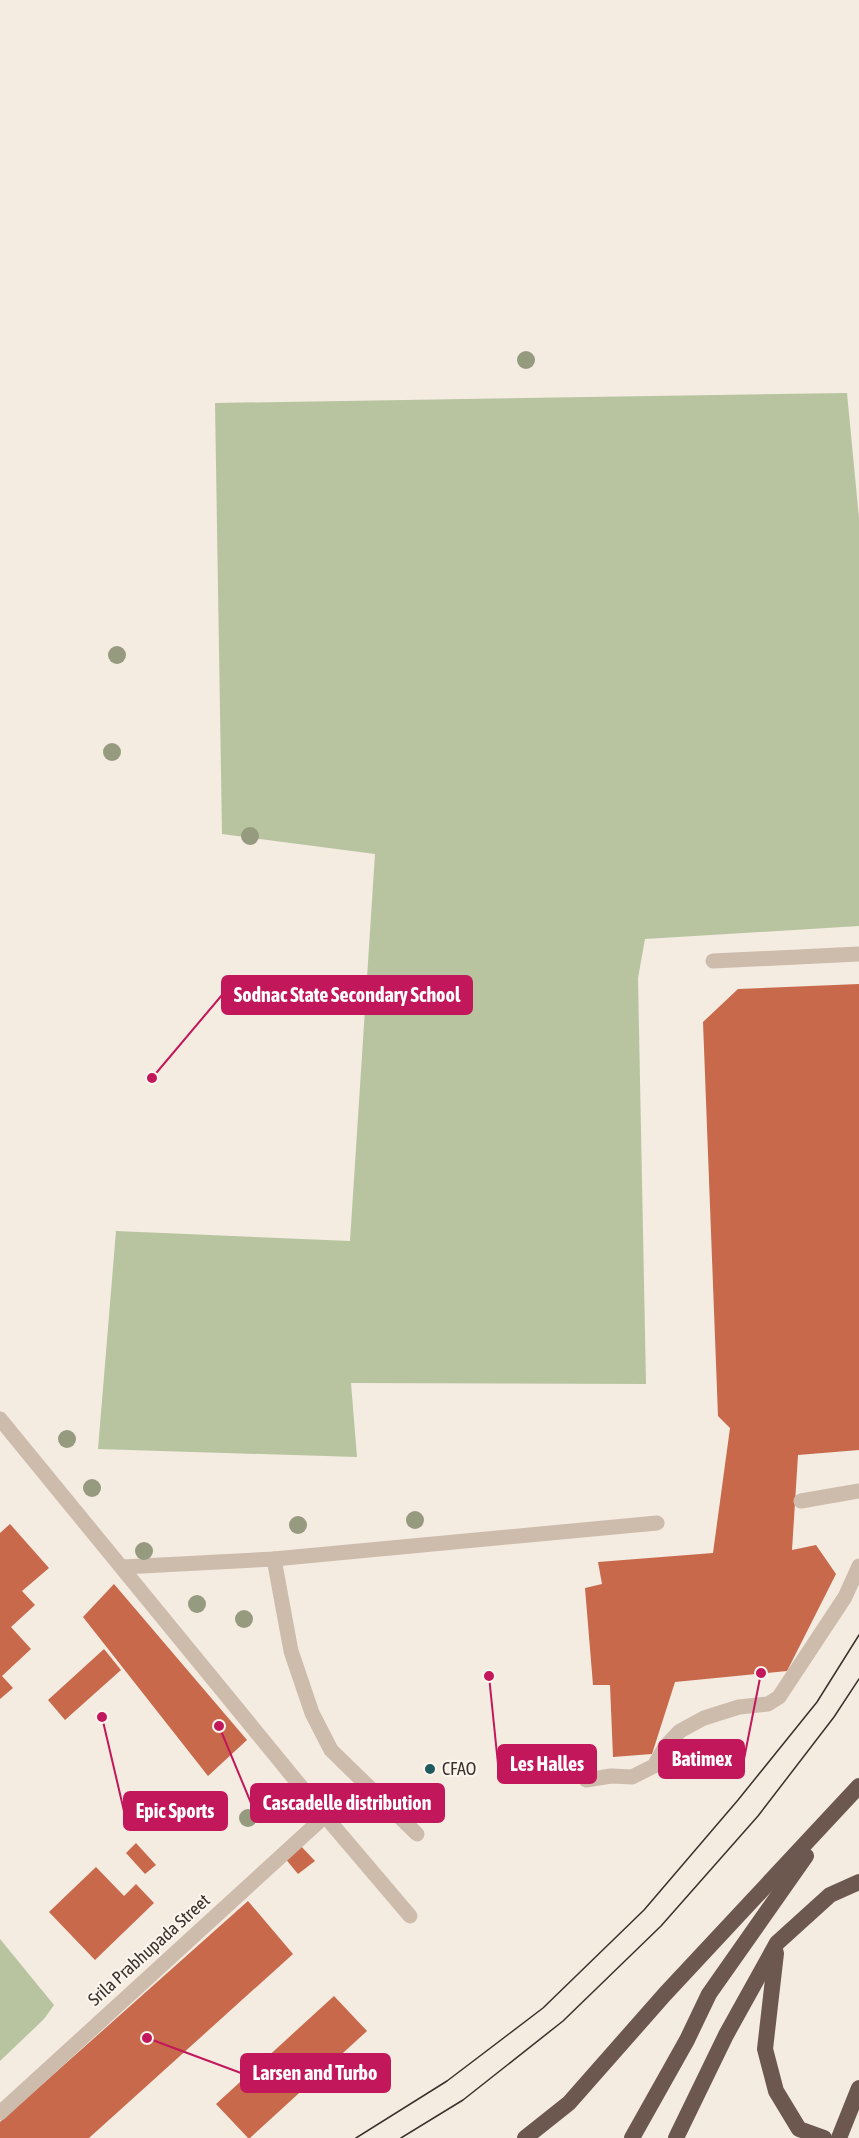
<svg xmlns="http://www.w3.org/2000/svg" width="859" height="2138" viewBox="0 0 859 2138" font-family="'Asap Condensed',sans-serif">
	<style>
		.green { fill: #b8c4a0 }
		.building { fill: #c8694b }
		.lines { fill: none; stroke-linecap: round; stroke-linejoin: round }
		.service { stroke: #cdbbac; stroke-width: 15 }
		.minor { stroke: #cdbbac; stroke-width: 15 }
		.trunk { stroke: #6c584f; stroke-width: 16 }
		.tram { stroke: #3b302b; stroke-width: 1.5 }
		.tree { fill: #969b7f }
		.poi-dot { fill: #1f5a5e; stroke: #fbf5ee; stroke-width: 2 }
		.labels { text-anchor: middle; stroke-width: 4.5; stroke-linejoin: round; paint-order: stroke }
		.poi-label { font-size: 18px; fill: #3b302b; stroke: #fbf5ee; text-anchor: start }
		.street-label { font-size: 18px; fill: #3b302b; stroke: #fbf5ee }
		.leader { fill: none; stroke: #c2185b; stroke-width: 2 }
		.callout-dot { fill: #c2185b; stroke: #fbf5ee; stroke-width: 2 }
		.callout { fill: #c2185b; stroke: #c2185b; stroke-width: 2 }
		.callout-label { font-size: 20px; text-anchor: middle; font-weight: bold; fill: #fff }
	</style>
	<rect width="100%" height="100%" fill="#f4ebe1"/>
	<!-- green -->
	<g class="green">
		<path d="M847,393L859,518V926L645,939L638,978L646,1384L351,1383L357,1457L98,1449L116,1231L350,1241L375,854L222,834L215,403Z"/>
		<path d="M0,1939L54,2005L44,2019L0,2061Z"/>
	</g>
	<!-- building -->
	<g class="building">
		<path d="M859,984V1450L798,1455L792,1550L816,1545L836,1574L787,1671L675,1682L652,1754L613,1757L610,1685H593L585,1588L602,1584L598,1562L713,1553L730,1428L718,1416L703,1022L738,989Z"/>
		<path d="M10,1524L49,1568L22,1591L35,1605L11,1627L31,1649L2,1676L13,1688L0,1699V1533Z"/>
		<path d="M114,1584L247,1740L208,1776L83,1617Z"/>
		<path d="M104,1649L121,1670L65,1720L48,1700Z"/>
		<path d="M136,1843L156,1865L145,1874L126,1853Z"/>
		<path d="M299,1844L315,1861L298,1874L284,1857Z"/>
		<path d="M96,1867L124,1896L136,1884L154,1903L95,1960L49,1912Z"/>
		<path d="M248,1901L293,1954L89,2138H0V2122Z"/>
		<path d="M334,1996L367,2031L250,2138H248L216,2104Z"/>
	</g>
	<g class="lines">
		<!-- service -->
		<g class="service">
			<path d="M713,961L859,954"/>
			<path d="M801,1501L859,1491"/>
			<path d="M274,1559L291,1651L312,1713L331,1750L417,1834"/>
			<path d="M123,1567L274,1559L657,1523"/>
			<path d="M586,1780L611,1776L632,1777L654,1766L665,1747L680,1731L704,1718L739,1707L768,1704L779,1697L845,1597L859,1566"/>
		</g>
		<!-- minor -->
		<g class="minor">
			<path d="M0,1419L325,1816L410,1916"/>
			<path d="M0,2113L325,1816"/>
		</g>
		<!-- trunk -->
		<g class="trunk">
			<path d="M776,1953L765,2049L776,2091L799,2129L824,2138"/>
			<path d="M525,2138L569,2103L665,1994L859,1786"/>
			<path d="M632,2138L687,2040L709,1994L806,1856"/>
			<path d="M676,2138L726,2035L777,1943L830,1895L859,1882"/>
			<path d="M839,2138L859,2088"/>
		</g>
		<!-- tram -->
		<g class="tram">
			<path d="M356,2138L447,2081L543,2008L644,1910L738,1800L817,1702L859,1635"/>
			<path d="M401,2138L463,2100L563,2021L661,1926L758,1816L834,1717L859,1679"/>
		</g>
	</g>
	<!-- trees -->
	<g class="tree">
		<circle cx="526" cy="360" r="9"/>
		<circle cx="117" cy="655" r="9"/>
		<circle cx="112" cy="752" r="9"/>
		<circle cx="250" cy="836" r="9"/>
		<circle cx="67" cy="1439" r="9"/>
		<circle cx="92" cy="1488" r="9"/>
		<circle cx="415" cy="1520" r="9"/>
		<circle cx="298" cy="1525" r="9"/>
		<circle cx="144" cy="1551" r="9"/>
		<circle cx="197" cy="1604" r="9"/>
		<circle cx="244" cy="1619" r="9"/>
		<circle cx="248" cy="1818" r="9"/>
	</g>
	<!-- markers -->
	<circle class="poi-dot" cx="430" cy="1769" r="6"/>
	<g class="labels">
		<!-- poi labels -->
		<g class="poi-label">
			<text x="442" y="1775">CFAO</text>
		</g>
		<!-- street labels -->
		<g class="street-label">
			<text transform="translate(149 1950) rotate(-42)" y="6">Srila Prabhupada Street</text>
		</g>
	</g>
	<!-- callouts -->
	<path class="leader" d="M152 1078L222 995M761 1673L744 1759M489 1676L498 1764M219 1726L251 1803M102 1717L124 1811M147 2038L241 2073"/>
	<g class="callout-dot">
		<circle cx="152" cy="1078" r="6"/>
		<circle cx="761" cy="1673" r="6"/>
		<circle cx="489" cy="1676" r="6"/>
		<circle cx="219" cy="1726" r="6"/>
		<circle cx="102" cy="1717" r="6"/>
		<circle cx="147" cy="2038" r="6"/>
	</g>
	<g class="callout">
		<rect x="222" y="976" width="250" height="38" rx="6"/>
		<rect x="659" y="1740" width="85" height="38" rx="6"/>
		<rect x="498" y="1745" width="98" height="38" rx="6"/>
		<rect x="251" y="1784" width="193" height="38" rx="6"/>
		<rect x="124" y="1792" width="103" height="38" rx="6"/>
		<rect x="241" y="2054" width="149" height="38" rx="6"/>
	</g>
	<g class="callout-label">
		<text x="347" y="1002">Sodnac State Secondary School</text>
		<text x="702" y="1766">Batimex</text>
		<text x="547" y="1771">Les Halles</text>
		<text x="347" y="1810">Cascadelle distribution</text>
		<text x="175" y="1818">Epic Sports</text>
		<text x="315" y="2080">Larsen and Turbo</text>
	</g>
</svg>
